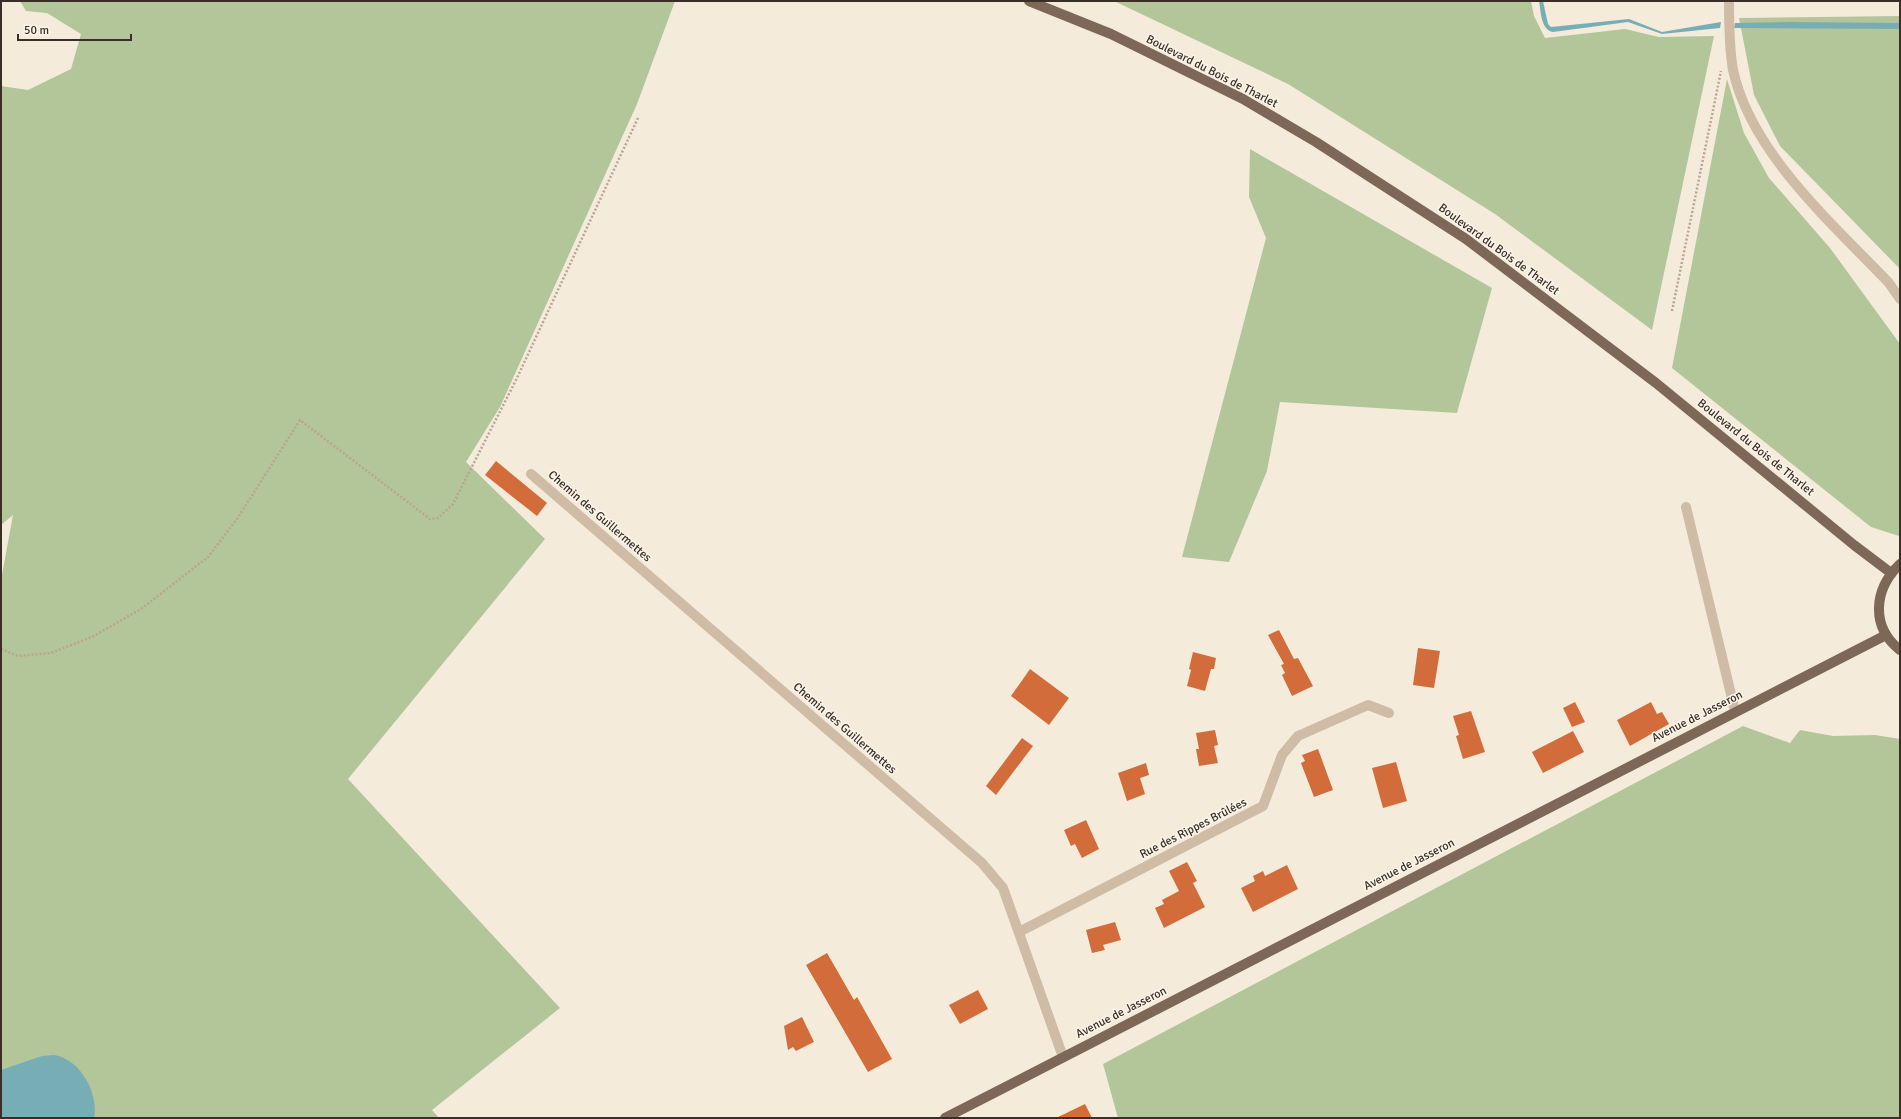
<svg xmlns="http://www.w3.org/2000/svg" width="1901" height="1119" viewBox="0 0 1901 1119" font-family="Signika,sans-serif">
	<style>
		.green { fill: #b3c699 }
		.water { fill: #77aeb5 }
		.building { fill: #d36c3b }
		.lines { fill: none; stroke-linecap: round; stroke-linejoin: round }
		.path { stroke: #baa590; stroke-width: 2.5; stroke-dasharray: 2 2; stroke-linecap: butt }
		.minor { stroke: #cebca6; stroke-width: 10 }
		.major { stroke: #7d6757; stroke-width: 10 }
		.labels { text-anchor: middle; stroke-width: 3; stroke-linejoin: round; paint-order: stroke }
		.street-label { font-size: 12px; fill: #3a2f27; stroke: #fcf4e9 }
	</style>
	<rect width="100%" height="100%" fill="#f5ebdb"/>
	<!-- green -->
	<g class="green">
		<path d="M20,1H675L637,104L500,407L466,462L545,539L348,779L560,1008L432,1110L439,1118H1V580L13,515L1,525V86L28,90L71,69L81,34L47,13L26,11Z"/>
		<path d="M1114,1H1531L1534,16L1545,38L1625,29L1659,37L1714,36L1652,330L1495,214L1288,84Z"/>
		<path d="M1900,16V269L1780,146L1754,95L1739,18Z"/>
		<path d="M1727,79L1744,133L1769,178L1830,248L1900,344L1899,536L1871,527L1672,368Z"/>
		<path d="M1250,149L1492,288L1457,413L1280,402L1267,471L1229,562L1182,557L1266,238L1249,197Z"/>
		<path d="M1743,726L1790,743L1800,730L1833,736L1875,735L1900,739V1118H1118L1103,1064Z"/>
	</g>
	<!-- water -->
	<g class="water">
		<path d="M1539,1H1543L1548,24L1551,27L1629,19L1662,32L1721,22L1720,28L1662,34L1628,22L1553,32C1541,30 1541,12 1539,1Z"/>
		<path d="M1791,22L1900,23V29L1734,28L1735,23Z"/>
		<path d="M54,1055C80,1059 99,1093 94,1118H1V1070L42,1056Z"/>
	</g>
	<!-- building -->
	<g class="building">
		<path d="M496,461L547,503L537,516L485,475Z"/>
		<path d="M1279,630L1294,659L1298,658L1313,686L1292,696L1282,675L1285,673L1281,665L1284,664L1268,635Z"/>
		<path d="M1418,648L1440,651L1434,688L1413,685Z"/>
		<path d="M1193,652L1216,658L1214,669H1211L1205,691L1187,686L1191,670L1189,669Z"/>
		<path d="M1030,669L1069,698L1049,725L1011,696Z"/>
		<path d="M1575,702L1585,722L1572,727L1563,708Z"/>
		<path d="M1651,702L1657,714L1662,712L1669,724L1630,746L1617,720Z"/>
		<path d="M1471,711L1485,752L1463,759L1456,736L1459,735L1453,716Z"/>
		<path d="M1215,730L1218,745L1214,746L1218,763L1199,766L1196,749H1199L1196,733Z"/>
		<path d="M1573,731L1584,752L1543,773L1532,752Z"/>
		<path d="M1022,738L1033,746L996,795L986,786Z"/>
		<path d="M1318,749L1333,790L1314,797L1301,763L1305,761L1302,755Z"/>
		<path d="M1396,762L1407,801L1383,808L1372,768Z"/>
		<path d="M1146,763L1149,775L1140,778L1145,794L1127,801L1118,773Z"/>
		<path d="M1086,820L1099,849L1082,858L1075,844L1071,846L1064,830Z"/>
		<path d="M1187,862L1197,881L1193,883L1205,907L1164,928L1155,908L1164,904L1162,900L1179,891L1169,871Z"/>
		<path d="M1287,865L1298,889L1253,912L1241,888L1255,881L1253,876L1263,871L1265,876Z"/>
		<path d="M1115,922L1121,940L1103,945L1105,950L1092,953L1086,930Z"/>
		<path d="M827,953L854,1000L857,997L892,1059L868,1072L806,965Z"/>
		<path d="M978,990L988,1009L960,1024L949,1005Z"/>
		<path d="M802,1017L814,1042L796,1051L793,1047L788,1050L784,1026Z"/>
		<path d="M1085,1104L1092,1118H1056Z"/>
	</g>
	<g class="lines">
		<!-- path -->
		<g class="path">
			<path d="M1672,311L1721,71"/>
			<path d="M1,649L18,656L51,653L94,636L141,609L208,557L237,519L300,420L430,519L438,518L453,504L517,378L638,118"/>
		</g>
		<!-- minor -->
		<g class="minor">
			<path d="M1729,1C1729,24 1729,47 1733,70C1751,153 1832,223 1889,283L1900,299"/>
			<path d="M531,474L982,863L1003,888L1063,1057"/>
			<path d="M1686,507L1735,711"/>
			<path d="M1019,932L1263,806L1282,755L1298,736L1368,705L1389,713"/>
		</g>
		<!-- major -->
		<g class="major">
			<path d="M1029,1L1111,34L1243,99L1316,142L1466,239L1656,383L1854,545L1891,573"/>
			<path d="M1900,564C1874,589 1870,626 1900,650"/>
			<path d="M945,1118L1886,635"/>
		</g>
	</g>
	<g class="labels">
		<!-- street labels -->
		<g class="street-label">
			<text transform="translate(1212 71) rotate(27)" y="4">Boulevard du Bois de Tharlet</text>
			<text transform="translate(1499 249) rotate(36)" y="4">Boulevard du Bois de Tharlet</text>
			<text transform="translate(1756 447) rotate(39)" y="4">Boulevard du Bois de Tharlet</text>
			<text transform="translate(600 516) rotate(41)" y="4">Chemin des Guillermettes</text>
			<text transform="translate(1697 716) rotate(-27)" y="4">Avenue de Jasseron</text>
			<text transform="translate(845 728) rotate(41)" y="4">Chemin des Guillermettes</text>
			<text transform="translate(1193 828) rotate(-27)" y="4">Rue des Rippes Brûlées</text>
			<text transform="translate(1409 864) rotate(-27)" y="4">Avenue de Jasseron</text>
			<text transform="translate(1121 1012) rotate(-27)" y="4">Avenue de Jasseron</text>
		</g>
	</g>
	<!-- border -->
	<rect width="1901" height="1119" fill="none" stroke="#3a2f27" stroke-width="4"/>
	<!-- scale -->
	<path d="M18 34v6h113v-6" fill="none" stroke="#3a2f27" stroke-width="2"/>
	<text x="24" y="34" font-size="12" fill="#3a2f27" stroke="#fcf4e9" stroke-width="3" paint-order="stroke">50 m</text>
</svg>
